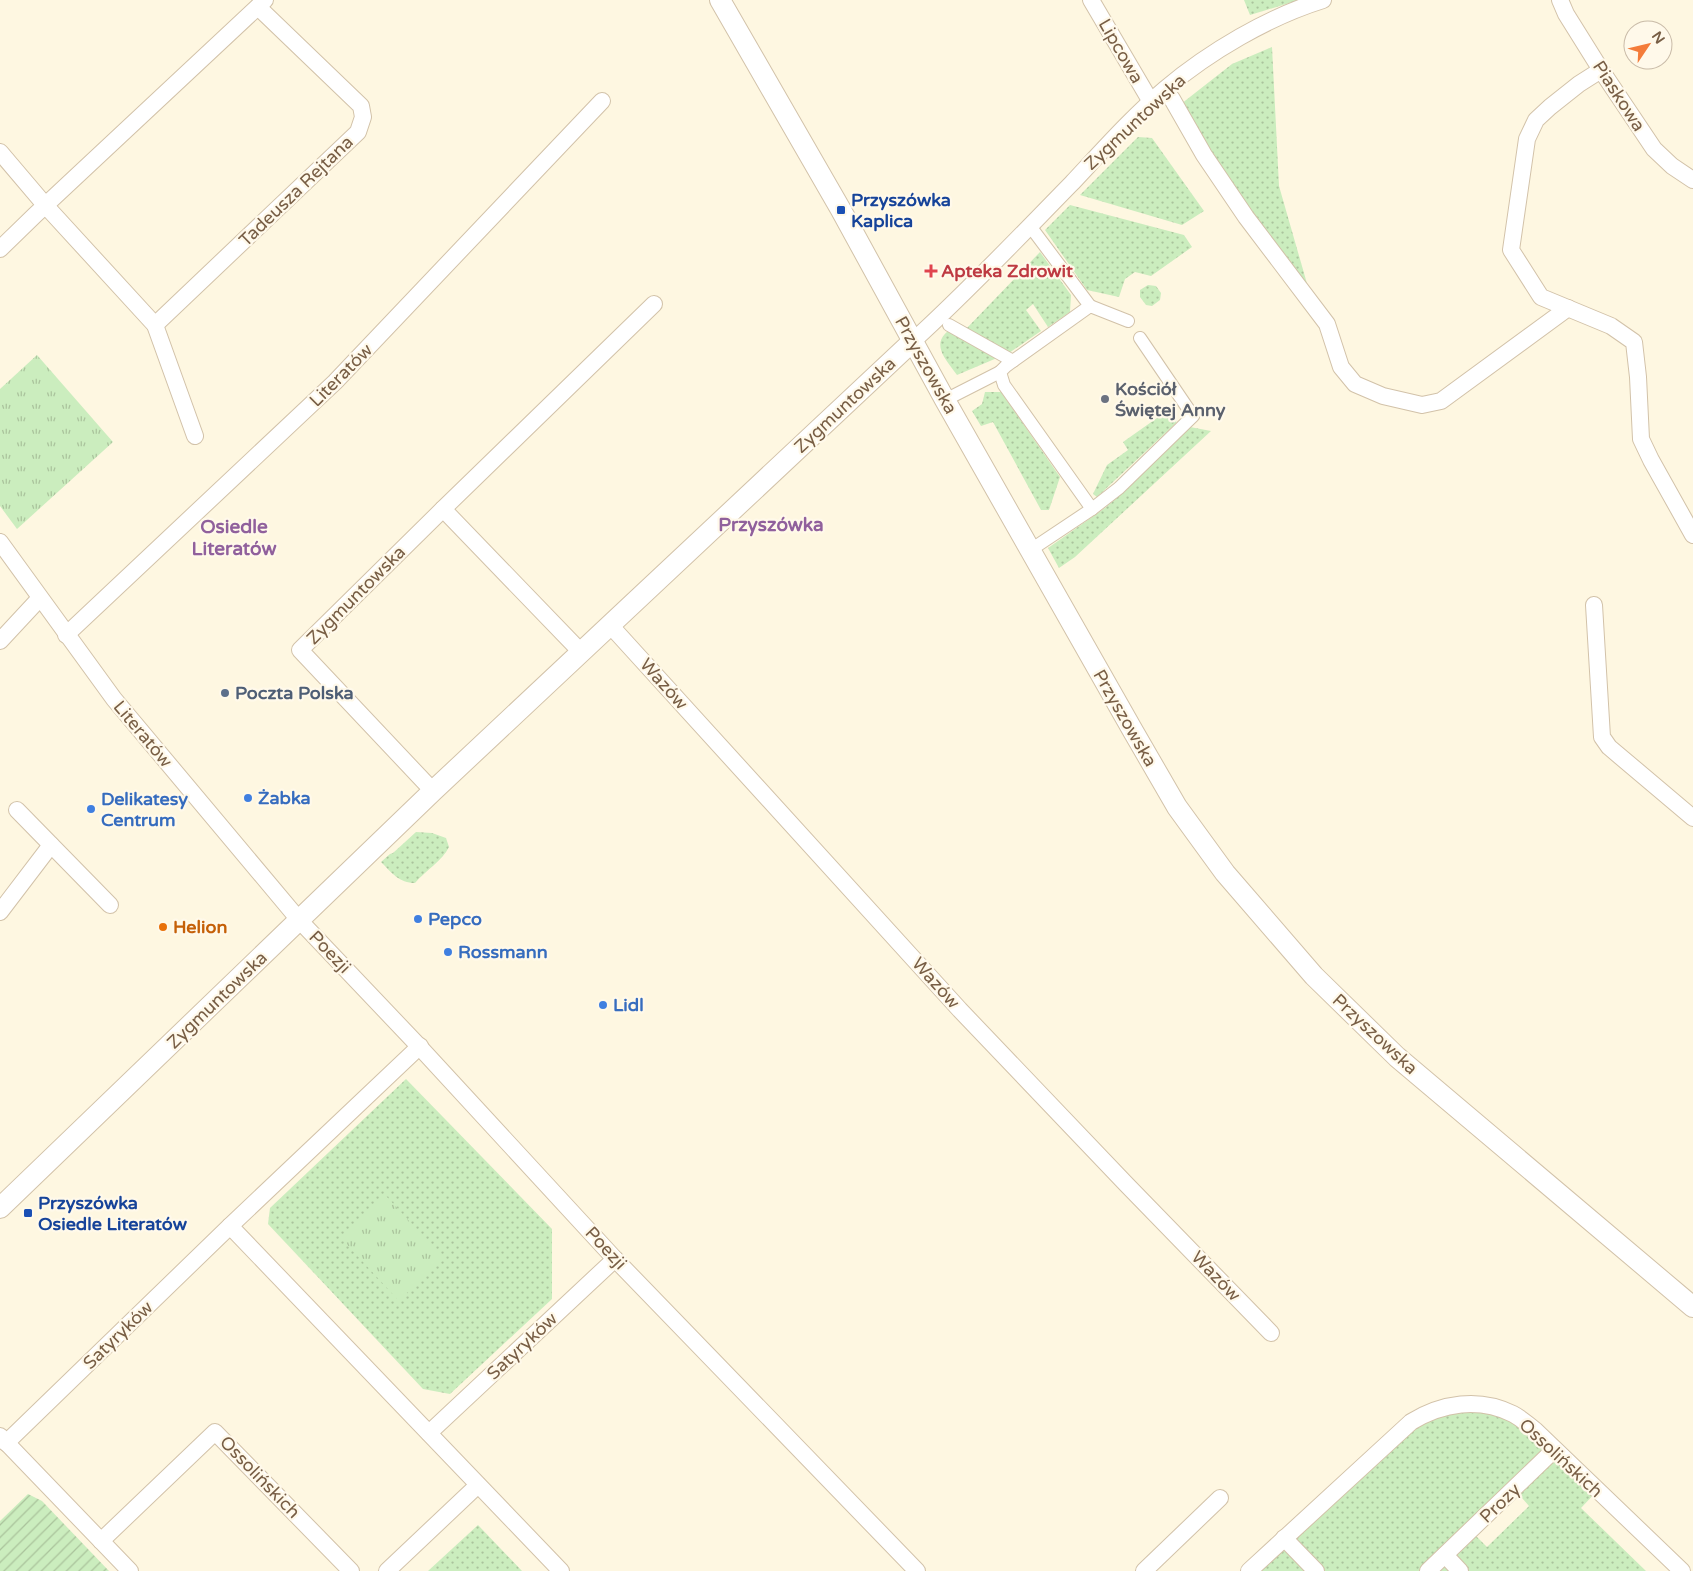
<svg xmlns="http://www.w3.org/2000/svg" width="1693" height="1571" viewBox="0 0 1693 1571" font-family="'Varela Round',sans-serif">
	<style>
		.grass { fill: url(#grass-dots); fill-rule: evenodd }
		.park { fill: url(#park-tufts) }
		.garden { fill: url(#garden-furrows) }
		.lines { fill: none; stroke-linecap: round; stroke-linejoin: round }
		.pedestrian-casing { stroke: #d2c2a9; stroke-width: 14 }
		.minor-casing { stroke: #d2c2a9; stroke-width: 18 }
		.tertiary-casing { stroke: #d2c2a9; stroke-width: 22 }
		.pedestrian { stroke: #fff; stroke-width: 12 }
		.minor { stroke: #fff; stroke-width: 16 }
		.tertiary { stroke: #fff; stroke-width: 20 }
		.transit-dot { fill: #1a4fb4; stroke: #fff9ea; stroke-width: 2 }
		.health-dot { fill: #e0444e; stroke: #fff9ea; stroke-width: 2 }
		.worship-dot { fill: #6b7280; stroke: #fff9ea; stroke-width: 2 }
		.service-dot { fill: #5c6f8a; stroke: #fff9ea; stroke-width: 2 }
		.shop-dot { fill: #3f7fe0; stroke: #fff9ea; stroke-width: 2 }
		.food-dot { fill: #e8710a; stroke: #fff9ea; stroke-width: 2 }
		.labels { text-anchor: middle; stroke-width: 4.5; stroke-linejoin: round; paint-order: stroke }
		.street-label { font-size: 18px; fill: #785e45; stroke: #fff9ea }
		.transit-label { font-size: 18px; font-weight: bold; fill: #164399; stroke: #fff9ea; text-anchor: start }
		.health-label { font-size: 18px; font-weight: bold; fill: #be3a42; stroke: #fff9ea; text-anchor: start }
		.worship-label { font-size: 18px; font-weight: bold; fill: #5b616d; stroke: #fff9ea; text-anchor: start }
		.service-label { font-size: 18px; font-weight: bold; fill: #4e5e75; stroke: #fff9ea; text-anchor: start }
		.shop-label { font-size: 18px; font-weight: bold; fill: #366cbe; stroke: #fff9ea; text-anchor: start }
		.food-label { font-size: 18px; font-weight: bold; fill: #c56008; stroke: #fff9ea; text-anchor: start }
		.neighbourhood-label { font-size: 19px; font-weight: bold; fill: #90609c; stroke: #fff9ea }
	</style>
	<defs>
		<pattern id="grass-dots" width="8" height="8" patternUnits="userSpaceOnUse" patternTransform="scale(1.25)"><rect width="8" height="8" fill="#cbedbe"/><path d="M2 2h.1M6 6h.1" fill="none" stroke="#aac39c" stroke-width="1.8" stroke-linecap="round"/></pattern>
		<pattern id="park-tufts" width="24" height="20" patternUnits="userSpaceOnUse" patternTransform="scale(1.25)"><rect width="24" height="20" fill="#cbedbe"/><path d="M3 7l-1-3M5 7V3M7 7l1-3M15 17l-1-3M17 17v-4M19 17l1-3" fill="none" stroke="#aac39c"/></pattern>
		<pattern id="garden-furrows" width="10" height="10" patternUnits="userSpaceOnUse" patternTransform="scale(1.25)"><rect width="10" height="10" fill="#cbedbe"/><path d="M-1 1l2-2M0 10L10 0M9 11l2-2" fill="none" stroke="#aac39c"/></pattern>
	</defs>
	<rect width="100%" height="100%" fill="#fef7e1"/>
	<!-- grass -->
	<g class="grass">
		<path d="M1244,0H1299L1250,15Z"/>
		<path d="M1272,47L1279,186L1310,294L1256,221L1181,104L1232,64Z"/>
		<path d="M1138,137L1152,138L1204,211L1182,225L1080,195Z"/>
		<path d="M1070,205L1184,235L1192,247L1151,276L1135,272L1125,279L1119,297L1087,290L1045,230Z"/>
		<path d="M1040,252L1071,295L1070,312L1048,327L1033,304L1026,310L1041,331L1009,353L966,329Z"/>
		<path d="M1148,285L1156,286L1161,293L1160,300L1152,306L1146,305L1140,297V290Z"/>
		<path d="M948,331L997,358L957,375C948,362 930,345 948,331Z"/>
		<path d="M985,392H1001L1060,477L1049,510H1041L993,422L981,426L972,411L982,404Z"/>
		<path d="M1174,406L1177,412L1176,423L1097,497L1093,494L1107,465L1128,450L1123,442Z"/>
		<path d="M1190,427L1211,431L1075,557L1059,568L1048,548L1105,508L1119,496Z"/>
		<path d="M416,832L432,833L446,838L449,847C443,860 425,871 415,883C399,883 392,873 381,862L390,854L393,853Z"/>
		<path d="M406,1079L552,1229V1299L450,1394L423,1389L268,1224L270,1208Z"/>
		<path d="M1500,1409L1597,1491L1581,1508L1646,1571H1257L1422,1415ZM1514,1489L1529,1506L1487,1547L1471,1531Z"/>
		<path d="M478,1525L522,1571H428Z"/>
	</g>
	<!-- park -->
	<g class="park">
		<path d="M37,355L113,442L17,529L0,506V389Z"/>
		<path d="M386,1196L444,1259L399,1301L341,1238Z"/>
	</g>
	<!-- garden -->
	<path class="garden" d="M28,1494L42,1501L109,1571H0V1521Z"/>
	<g class="lines">
		<!-- pedestrian casing -->
		<g class="pedestrian-casing">
			<g id="pedestrian">
				<path d="M1030,226L1090,306"/>
				<path d="M949,325L1013,361"/>
				<path d="M945,400L1000,372"/>
				<path d="M1092,509L1004,385L1000,372L1006,366L1090,306L1128,321"/>
				<path d="M1029,551L1092,509L1119,488L1193,416L1140,338"/>
			</g>
		</g>
		<!-- minor casing -->
		<g class="minor-casing">
			<g id="minor">
				<path d="M1091,0L1151,102"/>
				<path d="M1560,0L1566,14L1601,70L1654,149L1672,166L1693,180"/>
				<path d="M1601,70L1579,84L1550,107L1536,120L1527,139L1511,250L1541,297L1611,326L1634,342L1638,377L1641,439L1651,460L1693,535"/>
				<path d="M1165,90L1172,99L1204,155L1246,217L1327,324L1341,367L1355,384L1383,396L1422,405L1441,401L1568,308"/>
				<path d="M0,152L45,205L155,325L195,436"/>
				<path d="M0,249L35,215L265,0"/>
				<path d="M155,325L358,132L363,117L361,106L258,7"/>
				<path d="M913,341C968,291 1020,236 1072,183C1102,151 1132,117 1165,89C1209,52 1268,17 1323,0"/>
				<path d="M443,509L581,652"/>
				<path d="M0,542L114,699L300,921L415,1042L615,1259L917,1571"/>
				<path d="M1594,605L1602,737L1609,747L1693,818"/>
				<path d="M610,625L960,1010L1127,1185L1271,1333"/>
				<path d="M66,635L335,382L602,101"/>
				<path d="M0,641L40,598"/>
				<path d="M433,791L300,650L443,509L654,304"/>
				<path d="M17,810L110,905"/>
				<path d="M0,912L51,845"/>
				<path d="M230,1226L561,1571"/>
				<path d="M429,1433L615,1259"/>
				<path d="M0,1436L130,1571"/>
				<path d="M6,1443L230,1226L420,1046"/>
				<path d="M1284,1538L1316,1571"/>
				<path d="M101,1541L215,1432L351,1571"/>
				<path d="M1445,1555L1460,1571"/>
				<path d="M387,1571L478,1485"/>
				<path d="M1144,1571L1220,1498"/>
				<path d="M1249,1571L1411,1422C1442,1403 1479,1397 1513,1414C1521,1418 1528,1425 1535,1430L1682,1571"/>
				<path d="M1428,1571L1554,1450"/>
			</g>
		</g>
		<!-- tertiary casing -->
		<g class="tertiary-casing">
			<g id="tertiary">
				<path d="M720,0L841,210L945,400L1133,731L1177,807L1225,873L1314,976L1397,1057L1693,1307"/>
				<path d="M0,1208L433,791L913,341"/>
			</g>
		</g>
		<!-- pedestrian -->
		<use href="#pedestrian" class="pedestrian"/>
		<!-- minor -->
		<use href="#minor" class="minor"/>
		<!-- tertiary -->
		<use href="#tertiary" class="tertiary"/>
	</g>
	<!-- markers -->
	<g class="transit-dot">
		<rect x="836" y="205" width="10" height="10" rx="2.5"/>
		<rect x="23" y="1208" width="10" height="10" rx="2.5"/>
	</g>
	<path class="health-dot" d="M928.5 263.5h5v5h5v5h-5v5h-5v-5h-5v-5h5z"/>
	<circle class="worship-dot" cx="1105" cy="399" r="5"/>
	<circle class="service-dot" cx="225" cy="693" r="5"/>
	<g class="shop-dot">
		<circle cx="248" cy="798" r="5"/>
		<circle cx="91" cy="809" r="5"/>
		<circle cx="418" cy="919" r="5"/>
		<circle cx="448" cy="952" r="5"/>
		<circle cx="603" cy="1005" r="5"/>
	</g>
	<circle class="food-dot" cx="163" cy="927" r="5"/>
	<g class="labels">
		<!-- street labels -->
		<g class="street-label">
			<text transform="translate(1121 51) rotate(60)" y="6">Lipcowa</text>
			<text transform="translate(1619 96) rotate(57)" y="6">Piaskowa</text>
			<text transform="translate(1135 122) rotate(-43)" y="6">Zygmuntowska</text>
			<text transform="translate(296 191) rotate(-44)" y="6">Tadeusza Rejtana</text>
			<text transform="translate(926 365) rotate(61)" y="6">Przyszowska</text>
			<text transform="translate(341 375) rotate(-45)" y="6">Literatów</text>
			<text transform="translate(845 405) rotate(-43)" y="6">Zygmuntowska</text>
			<text transform="translate(356 595) rotate(-45)" y="6">Zygmuntowska</text>
			<text transform="translate(664 684) rotate(48)" y="6">Wazów</text>
			<text transform="translate(1125 718) rotate(60)" y="6">Przyszowska</text>
			<text transform="translate(143 734) rotate(50)" y="6">Literatów</text>
			<text transform="translate(330 952) rotate(46)" y="6">Poezji</text>
			<text transform="translate(936 983) rotate(48)" y="6">Wazów</text>
			<text transform="translate(217 1000) rotate(-44)" y="6">Zygmuntowska</text>
			<text transform="translate(1375 1034) rotate(43)" y="6">Przyszowska</text>
			<text transform="translate(606 1248) rotate(47)" y="6">Poezji</text>
			<text transform="translate(1216 1276) rotate(46)" y="6">Wazów</text>
			<text transform="translate(118 1335) rotate(-44)" y="6">Satyryków</text>
			<text transform="translate(522 1346) rotate(-43)" y="6">Satyryków</text>
			<text transform="translate(1561 1458) rotate(43)" y="6">Ossolińskich</text>
			<text transform="translate(260 1477) rotate(46)" y="6">Ossolińskich</text>
			<text transform="translate(1500 1503) rotate(-44)" y="6">Prozy</text>
		</g>
		<!-- transit labels -->
		<g class="transit-label">
			<text x="851" y="206">Przyszówka<tspan x="851" dy="21">Kaplica</tspan></text>
			<text x="38" y="1209">Przyszówka<tspan x="38" dy="21">Osiedle Literatów</tspan></text>
		</g>
		<!-- health labels -->
		<g class="health-label">
			<text x="941" y="277">Apteka Zdrowit</text>
		</g>
		<!-- worship labels -->
		<g class="worship-label">
			<text x="1115" y="395">Kościół<tspan x="1115" dy="21">Świętej Anny</tspan></text>
		</g>
		<!-- service labels -->
		<g class="service-label">
			<text x="235" y="699">Poczta Polska</text>
		</g>
		<!-- shop labels -->
		<g class="shop-label">
			<text x="258" y="804">Żabka</text>
			<text x="101" y="805">Delikatesy<tspan x="101" dy="21">Centrum</tspan></text>
			<text x="428" y="925">Pepco</text>
			<text x="458" y="958">Rossmann</text>
			<text x="613" y="1011">Lidl</text>
		</g>
		<!-- food labels -->
		<g class="food-label">
			<text x="173" y="933">Helion</text>
		</g>
		<!-- neighbourhood labels -->
		<g class="neighbourhood-label">
			<text x="771" y="531">Przyszówka</text>
			<text x="234" y="533">Osiedle<tspan x="234" dy="22">Literatów</tspan></text>
		</g>
	</g>
	<!-- north arrow -->
	<g transform="translate(1648 45) rotate(55)"><circle r="24" fill="#fff9ea" stroke="#c9bba8"/>
	<path d="M0-4L9 19L0 12L-9 19Z" fill="#f47c3a"/>
	<text y="-8" font-size="14" font-weight="bold" text-anchor="middle" fill="#785e45">N</text>
	</g>
</svg>
